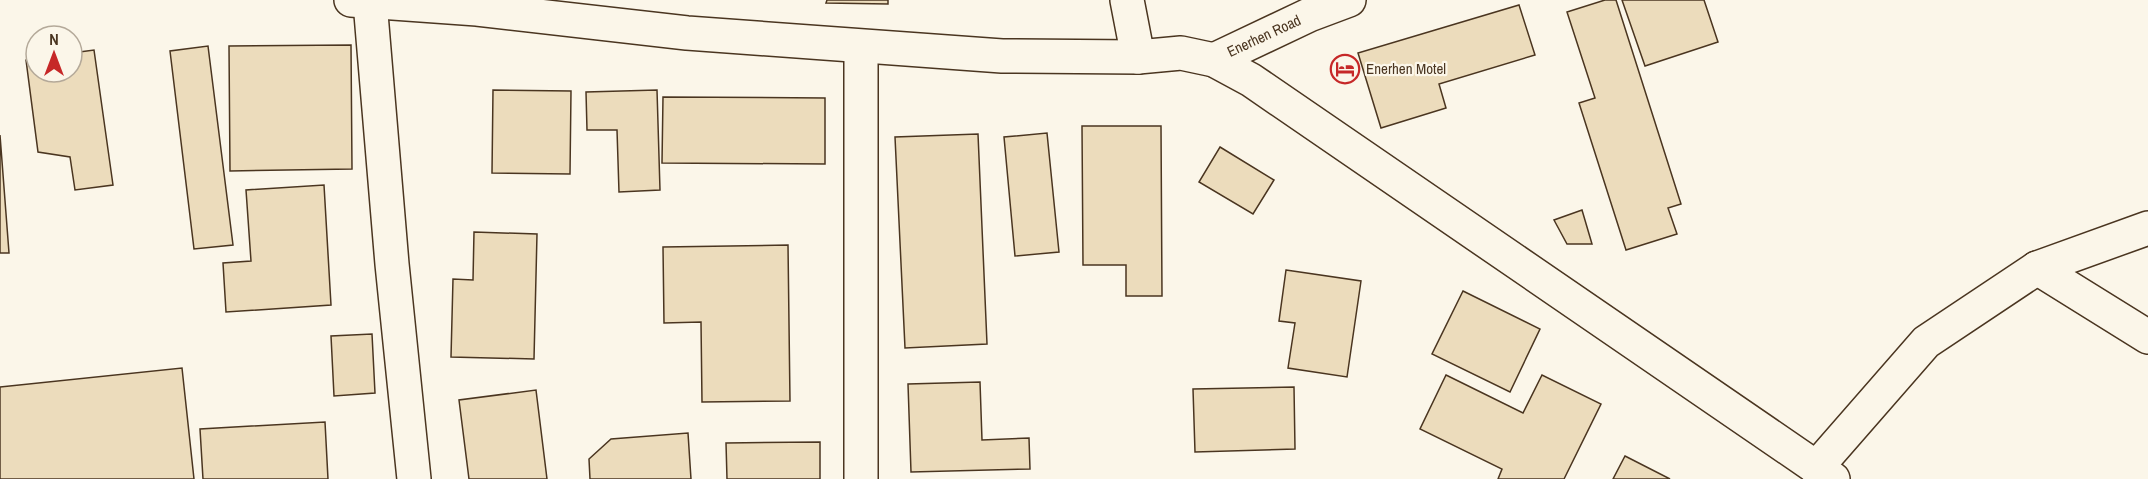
<svg xmlns="http://www.w3.org/2000/svg" width="2148" height="479" viewBox="0 0 2148 479" font-family="'Archivo Narrow',sans-serif">
	<style>
		.building { fill: #ecdcbc; stroke: #4a3520; stroke-width: 1.5 }
		.lines { fill: none; stroke-linecap: round; stroke-linejoin: round }
		.minor-casing { stroke: #4a3520; stroke-width: 36 }
		.major-casing { stroke: #4a3520; stroke-width: 36 }
		.minor { stroke: #fbf6e9; stroke-width: 33 }
		.major { stroke: #fbf6e9; stroke-width: 33 }
		.labels { text-anchor: middle; stroke-width: 4.5; stroke-linejoin: round; paint-order: stroke }
		.street-label { font-size: 15px; fill: #4a3520; stroke: #fbf6e9 }
		.poi-label { font-size: 15px; fill: #4a3520; stroke: #fbf6e9; text-anchor: start }
	</style>
	<rect width="100%" height="100%" fill="#fbf6e9"/>
	<!-- building -->
	<g class="building">
		<path d="M827,0H888V4L826,3Z"/>
		<path d="M1605,0H1616L1681,204L1668,208L1677,234L1626,250L1579,103L1595,98L1567,12Z"/>
		<path d="M1622,0H1704L1718,42L1645,66Z"/>
		<path d="M1519,5L1535,55L1439,84L1446,108L1381,128L1358,53Z"/>
		<path d="M351,45L352,169L230,171L229,46Z"/>
		<path d="M208,46L233,245L194,249L170,51Z"/>
		<path d="M94,50L113,185L75,190L70,157L38,152L26,60L36,58V72H72V53Z"/>
		<path d="M493,90L571,91L570,174L492,173Z"/>
		<path d="M657,90L660,190L619,192L617,130H587L586,92Z"/>
		<path d="M663,97L825,98V164L662,163Z"/>
		<path d="M1082,126H1161L1162,296H1126V265H1083Z"/>
		<path d="M1047,133L1059,252L1015,256L1004,137Z"/>
		<path d="M978,134L987,344L905,348L895,137Z"/>
		<path d="M0,135L9,253H0Z"/>
		<path d="M1220,147L1274,180L1253,214L1199,182Z"/>
		<path d="M324,185L331,305L226,312L223,263L251,261L246,190Z"/>
		<path d="M1582,210L1592,244H1567L1554,220Z"/>
		<path d="M474,232L537,234L534,359L451,357L453,279L473,280Z"/>
		<path d="M788,245L790,401L702,402L701,322L664,323L663,247Z"/>
		<path d="M1286,270L1361,281L1347,377L1288,368L1295,323L1279,321Z"/>
		<path d="M1463,291L1540,329L1510,392L1432,354Z"/>
		<path d="M372,334L375,393L334,396L331,336Z"/>
		<path d="M182,368L194,479H0V387Z"/>
		<path d="M1446,375L1523,413L1542,375L1601,404L1564,479H1498L1502,469L1420,429Z"/>
		<path d="M980,382L982,440L1029,438L1030,469L911,472L908,384Z"/>
		<path d="M1294,387L1295,449L1195,452L1193,389Z"/>
		<path d="M536,390L547,479H469L459,400Z"/>
		<path d="M325,422L328,479H203L200,429Z"/>
		<path d="M688,433L691,479H590L589,459L611,439Z"/>
		<path d="M820,442V479H727L726,443Z"/>
		<path d="M1625,456L1670,479H1613Z"/>
	</g>
	<g class="lines">
		<!-- minor casing -->
		<g class="minor-casing">
			<g id="minor">
				<path d="M1127,0L1138,57"/>
				<path d="M370,2L392,264L414,479"/>
				<path d="M1214,60L1309,15L1349,0"/>
				<path d="M2037,268L2148,337"/>
				<path d="M1816,468L1926,342L2037,268L2148,228"/>
				<path d="M861,479V47"/>
			</g>
		</g>
		<!-- major casing -->
		<g class="major-casing">
			<path id="major" d="M351,0L477,9L687,33L1002,56L1138,57L1181,53L1214,60L1251,80L1833,479"/>
		</g>
		<!-- minor -->
		<use href="#minor" class="minor"/>
		<!-- major -->
		<use href="#major" class="major"/>
	</g>
	<!-- icons -->
	<defs>
		<g id="hotel-ring" transform="scale(1.5)"><circle r="9.5" fill="#fbf6e9" stroke="#c62828" stroke-width="1.5"/><path d="M-6-4.5h1.5V1H6V5H4.5V3h-9V5H-6ZM-4 0a1.8 1.8 0 1 1 3.6 0ZM.5 0V-2.5h3Q6-2.5 6 0Z" fill="#c62828"/></g>
	</defs>
	<g fill-rule="evenodd">
		<use href="#hotel-ring" x="1345" y="69"/>
	</g>
	<g class="labels">
		<!-- street labels -->
		<g class="street-label">
			<text transform="translate(1264 36) rotate(-25)" y="5">Enerhen Road</text>
		</g>
		<!-- poi labels -->
		<g class="poi-label">
			<text x="1366" y="74">Enerhen Motel</text>
		</g>
	</g>
	<!-- north arrow -->
	<g transform="translate(54 54)"><circle r="28" fill="#fbf6e9" stroke="#b4a999" stroke-width="1.5"/>
	<path d="M0-4.5L10 22L0 15L-10 22Z" fill="#c62828"/>
	<text y="-9" font-size="16" font-weight="bold" text-anchor="middle" fill="#4a3520">N</text>
	</g>
</svg>
